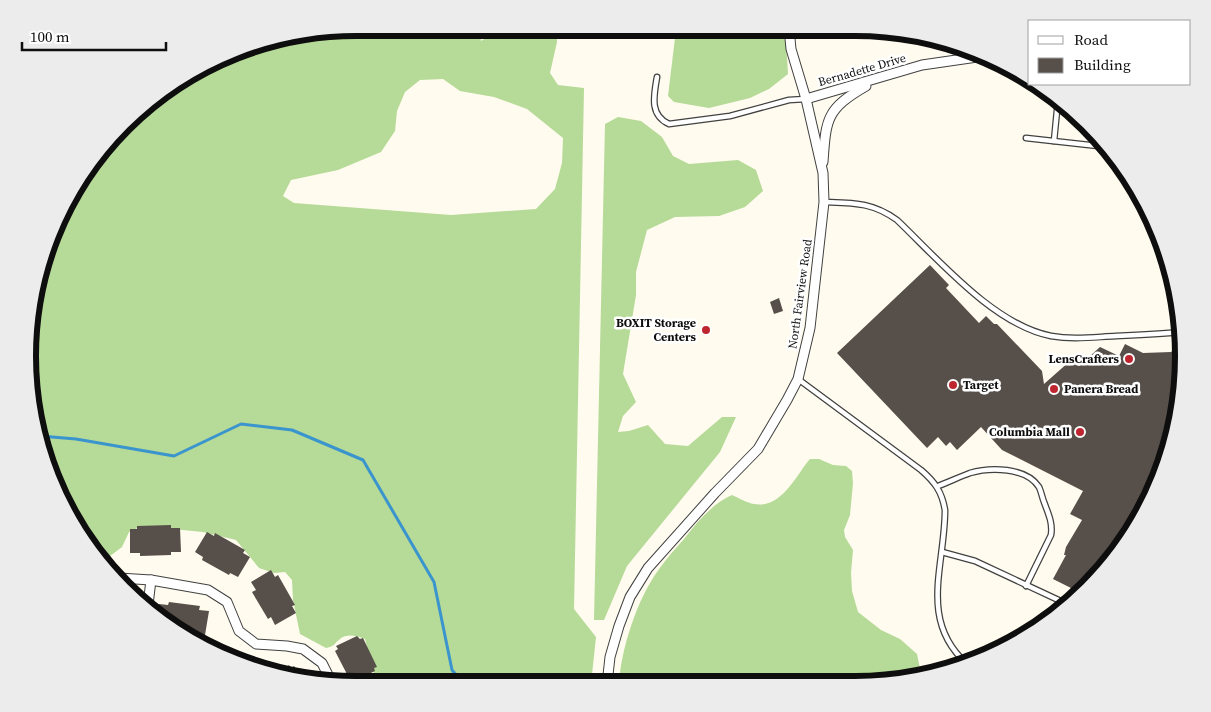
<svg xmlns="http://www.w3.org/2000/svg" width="1211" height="712" viewBox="0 0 1211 712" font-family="'Source Serif 4',serif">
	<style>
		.forest { fill: #b6da97; fill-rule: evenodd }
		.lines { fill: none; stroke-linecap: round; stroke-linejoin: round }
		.stream { stroke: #3a94cd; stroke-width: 3 }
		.building { fill: #564f4a }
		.service-casing { stroke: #414141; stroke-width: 7 }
		.minor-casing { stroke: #414141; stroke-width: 11 }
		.service { stroke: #fff; stroke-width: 4.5 }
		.minor { stroke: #fff; stroke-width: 9 }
		.poi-dot { fill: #be252e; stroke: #fff; stroke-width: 2 }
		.labels { text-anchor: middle; stroke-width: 5; stroke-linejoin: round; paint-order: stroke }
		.street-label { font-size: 12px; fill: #0e0e0e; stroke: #fff }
		.poi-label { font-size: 12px; font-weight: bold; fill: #0e0e0e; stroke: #fff; text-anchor: end }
		.rim { fill: none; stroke: #0e0e0e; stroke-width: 6 }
	</style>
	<rect width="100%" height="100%" fill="#fffbee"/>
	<!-- forest -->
	<g class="forest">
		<path d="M356,28H485L480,36L481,41L488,37L496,28H557V42L550,73L558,85L584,88L574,609L596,637L591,684H385L375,677L365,639C357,636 347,633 340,639C333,644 336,646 326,648L300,634L293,600L292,580L285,572L274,573L259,568L236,540L203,532L142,526L129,532L122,547L102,562L96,556L45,462L28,377L39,271L83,173L156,95L251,45ZM443,79L460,91L494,97L527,109L563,138L562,163L555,189L536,209L451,215L294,203L283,196L291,180L338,170L381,152L395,131L397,111L405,92L420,80Z"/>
		<path d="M680,28H780L786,43L788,74L769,89L750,98L709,108L674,102L668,96L675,38Z"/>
		<path d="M618,117L641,121L662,137L673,156L689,164L738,160L756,170L763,191L745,207L719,216L675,217L647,230L636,272V295L623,374L636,402L623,416L618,432L629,431L648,425L665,444L688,446L722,417H736L720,452L627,566L604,620H594L605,124Z"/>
		<path d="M810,459H819L833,465L846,466L852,471L853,483L850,515L844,530L845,537L853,550L851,573L852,591L858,612L881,630L900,639L917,654L920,669L913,677L877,684H619C621,649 637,600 657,572C665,560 675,549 684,539C697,522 712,504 732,495C739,498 747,503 754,504C782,509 796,475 810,459Z"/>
	</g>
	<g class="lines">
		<!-- stream -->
		<path class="stream" d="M40,436L76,439L174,456L241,424L292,430L363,460L434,582L452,670L464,684"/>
	</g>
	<!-- building -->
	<g class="building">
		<path d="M930,265L949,285L946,288L979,323L986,316L994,324H997L1042,371L1044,384L1070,361L1079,366L1100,347L1119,356L1125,344L1143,353L1171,352L1182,344L1184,356L1177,420L1159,481L1128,538L1087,588L1081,593L1053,579L1066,555H1064L1066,547L1082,520L1070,514L1083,491L1002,450L981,427L957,450L950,442L946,446L938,437L927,448L837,353Z"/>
		<path d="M779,298L783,311L774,314L770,302Z"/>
		<path d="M171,525V528H180L181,552H171V555L140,556V553H130V529H137V526Z"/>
		<path d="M207,532L214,536L215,533L245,550L243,553L250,557L238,577L230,573L229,575L202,560L203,557L195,552Z"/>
		<path d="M271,570L275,577L278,575L295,605L292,606L296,613L275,625L271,617L268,619L252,592L256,590L251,582Z"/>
		<path d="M169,602L200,606L199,610L209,611L205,635L198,634L197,637L185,635L174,629L158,614L159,604L168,605Z"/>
		<path d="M357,636L360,639L363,638L377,667L374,668L375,671L354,681L353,678L350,680L335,651L338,649L336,646Z"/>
		<path d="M289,665L291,668L294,666L303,678L279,673Z"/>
	</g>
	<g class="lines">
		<!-- service casing -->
		<g class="service-casing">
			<g id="service">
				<path d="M657,77C654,95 649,115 669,124L730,116L789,100L806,99"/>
				<path d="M1026,138L1107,147"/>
				<path d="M1054,141L1058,100"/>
				<path d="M824,202C853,203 872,202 897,220C938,259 994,325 1051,336C1073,340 1094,337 1116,336C1138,335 1160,334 1181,332"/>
				<path d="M798,379L921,470C935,482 942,492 945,510C945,566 918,620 967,664"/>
				<path d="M938,486C949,482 959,477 970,473C990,467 1026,467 1039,487C1041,491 1042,497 1044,502C1048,513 1053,523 1051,535L1026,586"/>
				<path d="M942,552L975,561L1067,604"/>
			</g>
		</g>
		<!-- minor casing -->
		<g class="minor-casing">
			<g id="minor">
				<path d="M806,99L922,65L984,56"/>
				<path d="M823,162C826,119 826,109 866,86"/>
				<path d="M119,578L151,580L208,590L227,602L239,631L256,644L287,646L303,649L322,663L332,683"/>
				<path d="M148,605L151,580"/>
				<path d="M607,684L610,657L619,626L630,597L648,568L715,493L758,449L787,400L798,379L810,328L824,202L823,173L806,99L791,49L789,28"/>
			</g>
		</g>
		<!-- service -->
		<use href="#service" class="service"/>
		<!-- minor -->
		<use href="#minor" class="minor"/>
	</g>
	<!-- markers -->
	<g class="poi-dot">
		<circle cx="706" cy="330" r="5"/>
		<circle cx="1129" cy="359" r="5"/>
		<circle cx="953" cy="385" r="5"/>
		<circle cx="1054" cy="389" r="5"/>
		<circle cx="1080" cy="432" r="5"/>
	</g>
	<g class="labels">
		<!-- street labels -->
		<g class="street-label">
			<text transform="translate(862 70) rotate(-16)" y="4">Bernadette Drive</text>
			<text transform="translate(800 294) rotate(-82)" y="4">North Fairview Road</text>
		</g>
		<!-- poi labels -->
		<g class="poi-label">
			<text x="696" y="327">BOXIT Storage<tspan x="696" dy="14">Centers</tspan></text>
			<text x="1119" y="363">LensCrafters</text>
			<text x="963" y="389" text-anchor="start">Target</text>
			<text x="1064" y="393" text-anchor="start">Panera Bread</text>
			<text x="1070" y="436">Columbia Mall</text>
		</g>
	</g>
	<!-- crop -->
	<path d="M0 0H1211V712H0ZM356 36H855A320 320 0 0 1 1175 356V356A320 320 0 0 1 855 676H356A320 320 0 0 1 36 356V356A320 320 0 0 1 356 36Z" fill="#ececec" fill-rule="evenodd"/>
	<path class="rim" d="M356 36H855A320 320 0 0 1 1175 356V356A320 320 0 0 1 855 676H356A320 320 0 0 1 36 356V356A320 320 0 0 1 356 36Z"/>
	<!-- legend -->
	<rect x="1028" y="20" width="162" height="65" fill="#ffffff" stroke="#9f9f9f"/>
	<rect x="1038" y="36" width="25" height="8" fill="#ffffff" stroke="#9f9f9f"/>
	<text x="1074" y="45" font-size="15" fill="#0e0e0e">Road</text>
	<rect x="1038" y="58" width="25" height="15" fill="#564f4a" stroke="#9f9f9f"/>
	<text x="1074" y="70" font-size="15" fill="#0e0e0e">Building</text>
	<!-- scale -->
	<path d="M22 42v8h144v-8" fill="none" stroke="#0e0e0e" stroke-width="2.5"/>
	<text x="30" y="42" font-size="15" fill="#0e0e0e" stroke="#ffffff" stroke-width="4" paint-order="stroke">100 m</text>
</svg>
